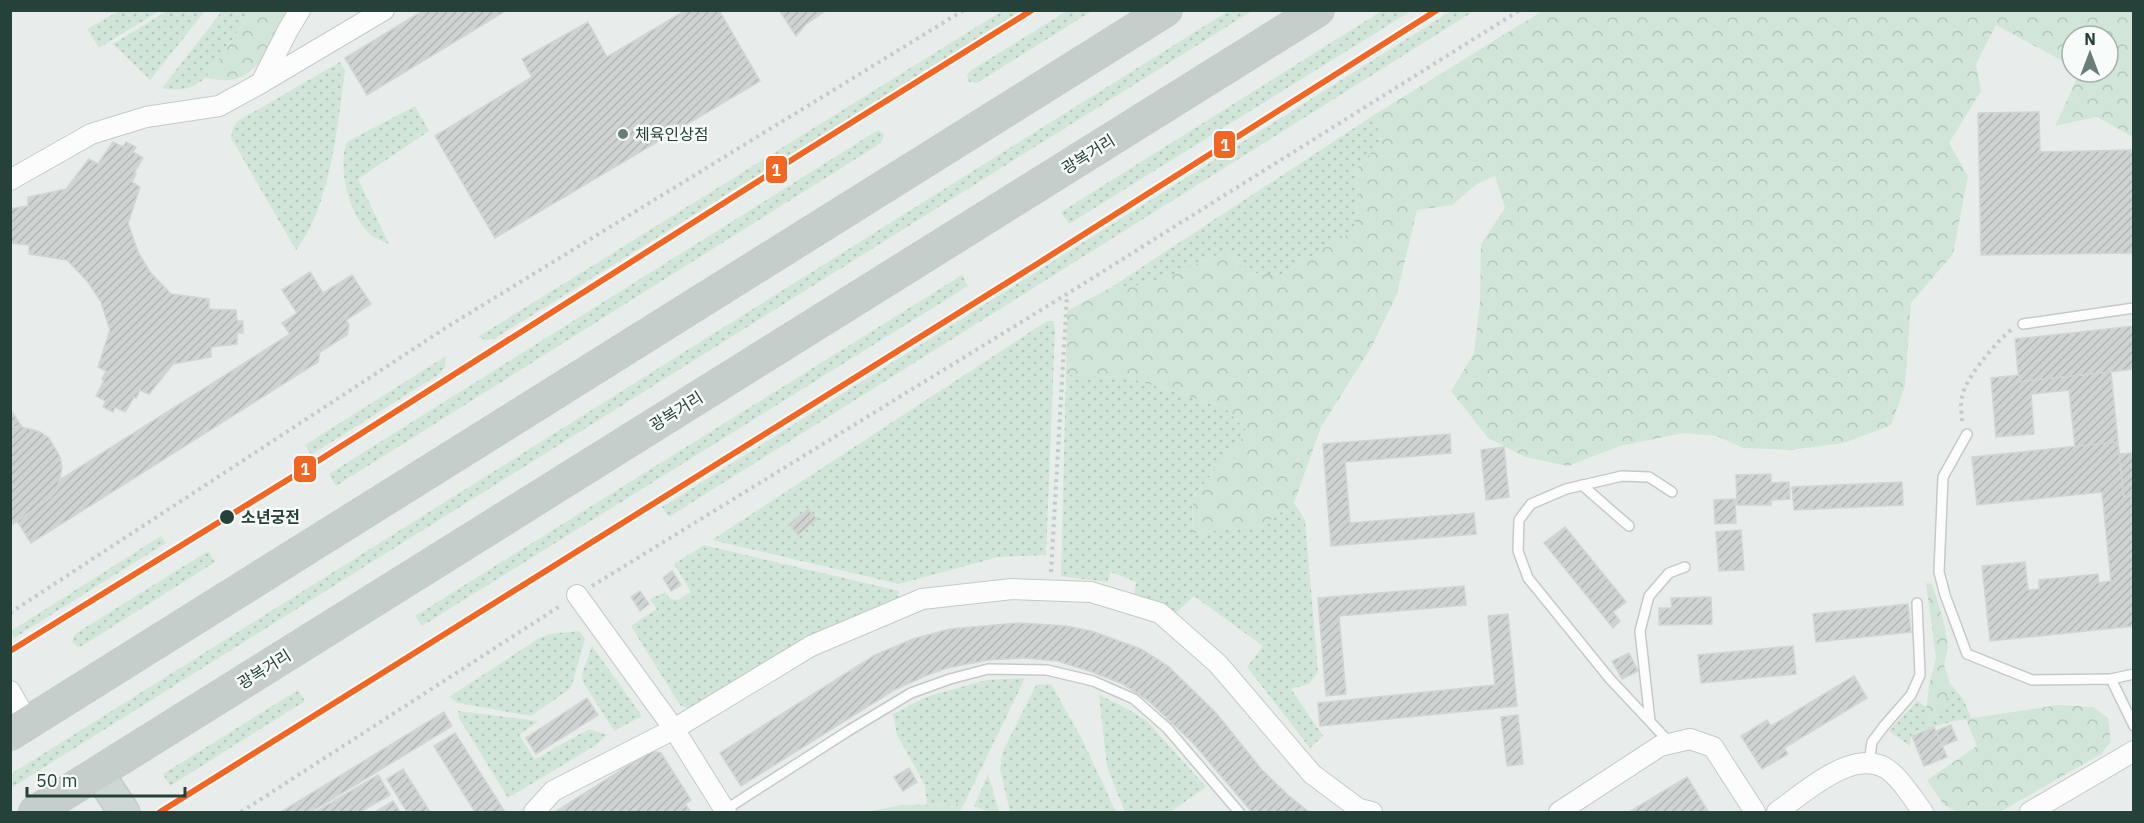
<svg xmlns="http://www.w3.org/2000/svg" width="2144" height="823" viewBox="0 0 2144 823" font-family="'IBM Plex Sans','Noto Sans KR',sans-serif">
	<style>
		.grass { fill: url(#grass-dots) }
		.forest { fill: url(#forest-crowns) }
		.building { fill: url(#building-hatch); stroke: #d1d6d4; stroke-width: 1.5 }
		.lines { fill: none; stroke-linecap: round; stroke-linejoin: round }
		.service-casing { stroke: #c5cac8; stroke-width: 12 }
		.minor-casing { stroke: #c5cac8; stroke-width: 22 }
		.primary-casing { stroke: #c3ccc9; stroke-width: 33 }
		.trunk-casing { stroke: #c3ccc9; stroke-width: 34 }
		.path { stroke: #c3ccca; stroke-width: 4; stroke-dasharray: 3 4.5; stroke-linecap: butt }
		.service { stroke: #fcfcfc; stroke-width: 9 }
		.minor { stroke: #fcfcfc; stroke-width: 20 }
		.primary { stroke: #cfd7d5; stroke-width: 30 }
		.trunk { stroke: #c6cecc; stroke-width: 32 }
		.tram-1-casing { stroke: #f7fbf9; stroke-width: 10 }
		.tram-1 { stroke: #f26522; stroke-width: 6 }
		.poi-dot { fill: #697e78; stroke: #f7fbf9; stroke-width: 2 }
		.stop-dot { fill: #24423a; stroke: #f7fbf9; stroke-width: 2 }
		.labels { text-anchor: middle; stroke-width: 5; stroke-linejoin: round; paint-order: stroke }
		.poi-label { font-size: 16px; fill: #24423a; stroke: #f7fbf9; text-anchor: start }
		.street-label { font-size: 16px; fill: #24423a; stroke: #f7fbf9 }
		.stop-label { font-size: 16px; font-weight: bold; fill: #24423a; stroke: #f7fbf9; text-anchor: start }
		.line-badge { stroke: #f7fbf9; stroke-width: 2 }
		.badge-label { font-size: 16px; text-anchor: middle; font-weight: bold; fill: #fff }
	</style>
	<defs>
		<pattern id="grass-dots" width="8" height="8" patternUnits="userSpaceOnUse" patternTransform="scale(1.5)"><rect width="8" height="8" fill="#d1e6d8"/><path d="M2 2h.1M6 6h.1" fill="none" stroke="#b3c6ba" stroke-width="1.8" stroke-linecap="round"/></pattern>
		<pattern id="forest-crowns" width="20" height="18" patternUnits="userSpaceOnUse" patternTransform="scale(1.5)"><rect width="20" height="18" fill="#d1e6d8"/><path d="M2 6a3 3 0 1 1 6 0M12 15a3 3 0 1 1 6 0" fill="none" stroke="#b3c6ba"/></pattern>
		<pattern id="building-hatch" width="6" height="6" patternUnits="userSpaceOnUse" patternTransform="scale(1.5)"><rect width="6" height="6" fill="#cfd4d2"/><path d="M-1 1l2-2M0 6l6-6M5 7l2-2" fill="none" stroke="#b2b7b5"/></pattern>
	</defs>
	<rect width="100%" height="100%" fill="#e8edeb"/>
	<!-- grass -->
	<g class="grass">
		<path d="M1230,10L1252,11L11,788V774Z"/>
		<path d="M1383,10L1411,11L1069,224L1061,212Z"/>
		<path d="M119,11H159L99,48L87,29Z"/>
		<path d="M167,11H205L150,80L113,44Z"/>
		<path d="M222,11H252C243,24 234,37 225,50C207,77 198,95 162,88Z"/>
		<path d="M1002,11H1022L494,339L486,340L478,337Z"/>
		<path d="M1067,11H1092L977,83L969,82L967,75L970,71Z"/>
		<path d="M1451,11H1474L669,517L662,507Z"/>
		<path d="M340,62L345,71C337,127 331,205 296,250L231,138L233,127L238,121Z"/>
		<path d="M415,106L429,131L358,179L389,244C382,241 374,238 369,233C349,214 337,167 347,142Z"/>
		<path d="M1374,115L1381,141L1354,172L1360,191L1353,231L1280,275L1244,272L1226,251L1154,283L1110,288Z"/>
		<path d="M878,130L884,135L881,143L336,486L329,474Z"/>
		<path d="M962,275L968,286L422,626L415,616Z"/>
		<path d="M1047,321H1052L1054,323L1055,332L1046,555L998,557L899,584L712,540Z"/>
		<path d="M446,356L445,367L438,375L311,455L305,445Z"/>
		<path d="M1066,375L1126,377L1224,407L1248,432L1193,496L1192,533L1262,526L1294,503L1305,520L1318,672L1309,684L1291,689L1323,736L1310,748L1247,667L1263,646L1194,596L1176,613L1140,600L1134,596L1136,582L1111,572L1107,582L1061,576Z"/>
		<path d="M161,536L166,543L14,638L11,631Z"/>
		<path d="M704,545L899,591L898,599L809,635L693,710L680,705L631,626L657,609L650,599L665,592L670,599L678,600L691,592L674,564Z"/>
		<path d="M208,551L215,562L82,646L78,647L72,642L75,634Z"/>
		<path d="M579,631L585,639L571,688L531,716L458,703L449,697L538,639L549,634Z"/>
		<path d="M592,646L642,716L614,731L583,682L582,674Z"/>
		<path d="M1025,678L964,804H927L925,785L897,735L893,714L926,697L986,680Z"/>
		<path d="M1950,683L1963,699L1971,718C1950,722 1931,726 1911,735L1910,746L1889,731L1917,701L1927,707L1926,714L1946,700Z"/>
		<path d="M1051,684L1082,739L1116,812H1010L1000,769L1002,753L1036,685Z"/>
		<path d="M298,690L305,701L170,786L163,774Z"/>
		<path d="M1099,695L1122,706L1146,720L1206,787L1170,812H1125L1107,767Z"/>
		<path d="M458,711L538,721L519,735L535,759L589,729L607,735L596,745L508,798L459,718Z"/>
		<path d="M988,774L999,812H989L974,806Z"/>
	</g>
	<!-- forest -->
	<g class="forest">
		<path d="M1544,10L2133,11V137L2097,117L2055,126L2080,72H2108V36H2072V66L1996,25L1976,64L1981,91L1949,143L1968,176L1953,254L1911,303L1905,386L1891,425L1844,443L1790,450L1743,448L1717,436L1683,433L1620,446L1568,466L1525,457L1488,438L1451,391L1474,353L1480,302L1481,244L1505,208L1495,176L1477,184L1452,205L1417,210L1397,294L1372,346L1321,427L1294,503L1262,526L1192,533L1193,497L1248,431L1224,407L1126,377L1066,375L1067,311L1110,288L1154,283L1226,251L1244,272L1280,275L1353,231L1360,191L1354,172L1381,141L1374,115Z"/>
		<path d="M252,11H291C277,35 262,75 230,80C223,81 214,79 206,78Z"/>
		<path d="M1926,583L1932,584L1944,622L1948,648L1944,665L1950,683L1946,700L1930,722L1926,714L1929,686L1936,658Z"/>
		<path d="M2059,705L2093,707L2108,718L2111,742L2101,754L2000,812H1957L1944,805L1927,780L1977,746L1966,719Z"/>
		<path d="M964,804L959,812H867L901,805Z"/>
	</g>
	<!-- building -->
	<g class="building">
		<path d="M424,10H507L367,95L345,58Z"/>
		<path d="M686,10H719L760,81L495,238L435,136L532,77L522,59L588,22L607,57Z"/>
		<path d="M779,10H827L805,25L796,36Z"/>
		<path d="M2039,112L2040,152L2134,150V253L1981,255L1978,113Z"/>
		<path d="M113,142L123,147L126,142L136,147L133,152L143,158L134,173L136,174L132,182L140,187L128,223L138,252L150,272L171,294L209,299V309L236,310L237,321H243V333H237V344L211,347V357L173,364L149,394L140,390L136,398L134,397L125,412L115,407L113,412L103,407L106,401L96,396L104,381L102,379L106,371L98,367L110,330L101,302L88,282L67,260L29,254V245L10,243V209L28,206V197L66,189L89,159L98,164Z"/>
		<path d="M310,272L323,293L352,275L371,304L346,320L349,325L347,335L320,352L318,362L31,543L17,521L50,498L57,490L61,479L290,334L282,323L297,313L282,290Z"/>
		<path d="M2134,326V369L2019,382L2015,339Z"/>
		<path d="M2111,372L2118,442L2075,447L2069,390L2031,394L2034,434L1996,437L1991,378L2019,375V382Z"/>
		<path d="M10,409L22,427L10,428Z"/>
		<path d="M18,426L40,432L49,438L60,457L62,468L57,490L50,498L10,526V428Z"/>
		<path d="M1450,434L1451,453L1345,462L1350,523L1474,513L1476,534L1331,546L1323,444Z"/>
		<path d="M2118,442L2124,497L2134,496V626L1990,641L1982,566L2025,562L2028,590L2039,589V580L2098,574L2099,583L2111,581L2102,492L1977,505L1972,457Z"/>
		<path d="M1504,447L1509,497L1486,500L1481,450Z"/>
		<path d="M2134,453V496L2124,497L2119,454Z"/>
		<path d="M1771,474V483L1789,482L1790,499L1771,500V505H1737L1736,475Z"/>
		<path d="M1902,482L1903,505L1794,510L1792,487Z"/>
		<path d="M1735,499L1736,523L1715,524L1714,500Z"/>
		<path d="M808,509L817,519L798,535L789,524Z"/>
		<path d="M1565,527L1626,602L1613,612L1620,621L1613,628L1544,543Z"/>
		<path d="M1741,530L1744,570L1719,571L1716,532Z"/>
		<path d="M672,571L681,585L671,591L663,578Z"/>
		<path d="M1464,586L1466,605L1339,616L1346,694L1326,696L1318,598Z"/>
		<path d="M640,591L649,604L640,611L631,597Z"/>
		<path d="M1711,597L1712,624L1659,625V608H1672L1671,598Z"/>
		<path d="M1908,604L1911,632L1816,642L1813,614Z"/>
		<path d="M1508,614L1517,706L1320,726L1318,703L1495,685L1488,616Z"/>
		<path d="M1019,623L1066,626L1091,631L1141,649L1168,666L1217,714L1262,770L1288,795L1309,812H1252L1193,743L1149,701L1123,684L1092,672L1058,661L1023,658L988,660L947,668L925,676L894,690L741,786L720,753L875,655L913,639L950,629Z"/>
		<path d="M1793,646L1796,674L1701,683L1698,655Z"/>
		<path d="M1629,653L1638,671L1622,679L1612,661Z"/>
		<path d="M1854,676L1867,698L1784,748L1788,754L1762,769L1741,736L1767,720L1771,726Z"/>
		<path d="M587,698L598,715L536,754L526,738Z"/>
		<path d="M444,712L452,726L311,812H281Z"/>
		<path d="M1518,715L1523,764L1507,766L1501,717Z"/>
		<path d="M1951,725L1957,740L1942,746L1936,731Z"/>
		<path d="M1934,727L1947,757L1924,766L1912,736Z"/>
		<path d="M455,733L505,812H475L434,746Z"/>
		<path d="M651,751L661,753L691,800L685,804L691,812H555Z"/>
		<path d="M909,768L917,782L903,791L894,777Z"/>
		<path d="M403,769L430,812H407L387,779Z"/>
		<path d="M378,775L390,795L360,812H315Z"/>
		<path d="M1687,777L1708,811L1705,812H1629Z"/>
		<path d="M393,801L400,812H375Z"/>
	</g>
	<g class="lines">
		<!-- service casing -->
		<g class="service-casing">
			<g id="service">
				<path d="M2023,324L2134,308"/>
				<path d="M1967,434L1943,477L1939,572L1945,595L1967,654L2032,680L2111,679L2134,726"/>
				<path d="M1582,485L1629,526"/>
				<path d="M2111,679L2134,674"/>
				<path d="M1650,721L1640,631L1649,596L1669,573L1685,567"/>
				<path d="M1671,744L1610,679L1528,578L1518,551L1519,520L1531,504L1566,489L1622,476L1649,477L1672,492"/>
				<path d="M1869,763L1872,742L1884,726L1911,695L1920,675L1917,603"/>
				<path d="M725,810L848,731L911,693L950,679L988,669L1047,670L1093,681L1134,699L1167,728L1239,812"/>
			</g>
		</g>
		<!-- minor casing -->
		<g class="minor-casing">
			<g id="minor">
				<path d="M261,83L384,10"/>
				<path d="M10,180L91,134L146,117L219,106L261,83L288,30L300,10"/>
				<path d="M577,595L674,729L811,646L922,599L1012,589L1091,592L1160,613L1218,664L1312,774L1359,809L1372,812"/>
				<path d="M10,691L28,723"/>
				<path d="M534,812L553,791L674,729L726,812"/>
				<path d="M1559,812L1660,746L1690,739L1713,747L1755,812"/>
				<path d="M1777,812C1804,793 1857,743 1891,772C1904,783 1913,799 1923,812"/>
				<path d="M2030,812L2134,751"/>
			</g>
		</g>
		<!-- primary casing -->
		<g class="primary-casing">
			<path id="primary" d="M98,773L124,812"/>
		</g>
		<!-- trunk casing -->
		<g class="trunk-casing">
			<g id="trunk">
				<path d="M10,734L1166,10"/>
				<path d="M35,812L1318,10"/>
			</g>
		</g>
		<!-- path -->
		<g class="path">
			<path d="M1962,421C1962,414 1960,405 1962,397C1965,378 1996,342 2012,329"/>
			<path d="M1051,572L1067,295"/>
			<path d="M592,586L1067,294L1520,10"/>
			<path d="M10,613L447,327L964,10"/>
			<path d="M241,812L560,606"/>
		</g>
		<!-- service -->
		<use href="#service" class="service"/>
		<!-- minor -->
		<use href="#minor" class="minor"/>
		<!-- primary -->
		<use href="#primary" class="primary"/>
		<!-- trunk -->
		<use href="#trunk" class="trunk"/>
		<!-- tram-1 casing -->
		<g class="tram-1-casing">
			<g id="tram-1">
				<path d="M10,651L310,466L801,154L1032,10"/>
				<path d="M160,812L1037,264L1437,10"/>
			</g>
		</g>
		<!-- tram-1 -->
		<use href="#tram-1" class="tram-1"/>
	</g>
	<!-- markers -->
	<circle class="poi-dot" cx="623" cy="134" r="6"/>
	<circle class="stop-dot" cx="227" cy="517" r="8"/>
	<g class="labels">
		<!-- poi labels -->
		<g class="poi-label">
			<text x="635" y="140">체육인상점</text>
		</g>
		<!-- street labels -->
		<g class="street-label">
			<text transform="translate(1088 154) rotate(-32)" y="6">광복거리</text>
			<text transform="translate(676 411) rotate(-32)" y="6">광복거리</text>
			<text transform="translate(264 669) rotate(-32)" y="6">광복거리</text>
		</g>
		<!-- stop labels -->
		<g class="stop-label">
			<text x="241" y="523">소년궁전</text>
		</g>
	</g>
	<g class="line-badge">
		<rect x="1213" y="130" width="23" height="29" rx="6" fill="#f26522"/>
		<rect x="765" y="155" width="23" height="29" rx="6" fill="#f26522"/>
		<rect x="293" y="455" width="24" height="28" rx="6" fill="#f26522"/>
	</g>
	<g class="badge-label">
		<text x="1225" y="151">1</text>
		<text x="776" y="176">1</text>
		<text x="305" y="475">1</text>
	</g>
	<!-- border -->
	<rect width="2144" height="823" fill="none" stroke="#24423a" stroke-width="24"/>
	<!-- north arrow -->
	<g transform="translate(2090 54)"><circle r="28" fill="#f7fbf9" stroke="#a3b1ad" stroke-width="1.5"/>
	<path d="M0-4.5L10 22L0 15L-10 22Z" fill="#697e78"/>
	<text y="-9" font-size="16" font-weight="bold" text-anchor="middle" fill="#24423a">N</text>
	</g>
	<!-- scale -->
	<path d="M27 787v9h158v-9" fill="none" stroke="#24423a" stroke-width="3"/>
	<text x="36" y="787" font-size="18" fill="#24423a" stroke="#f7fbf9" stroke-width="4.5" paint-order="stroke">50 m</text>
</svg>
